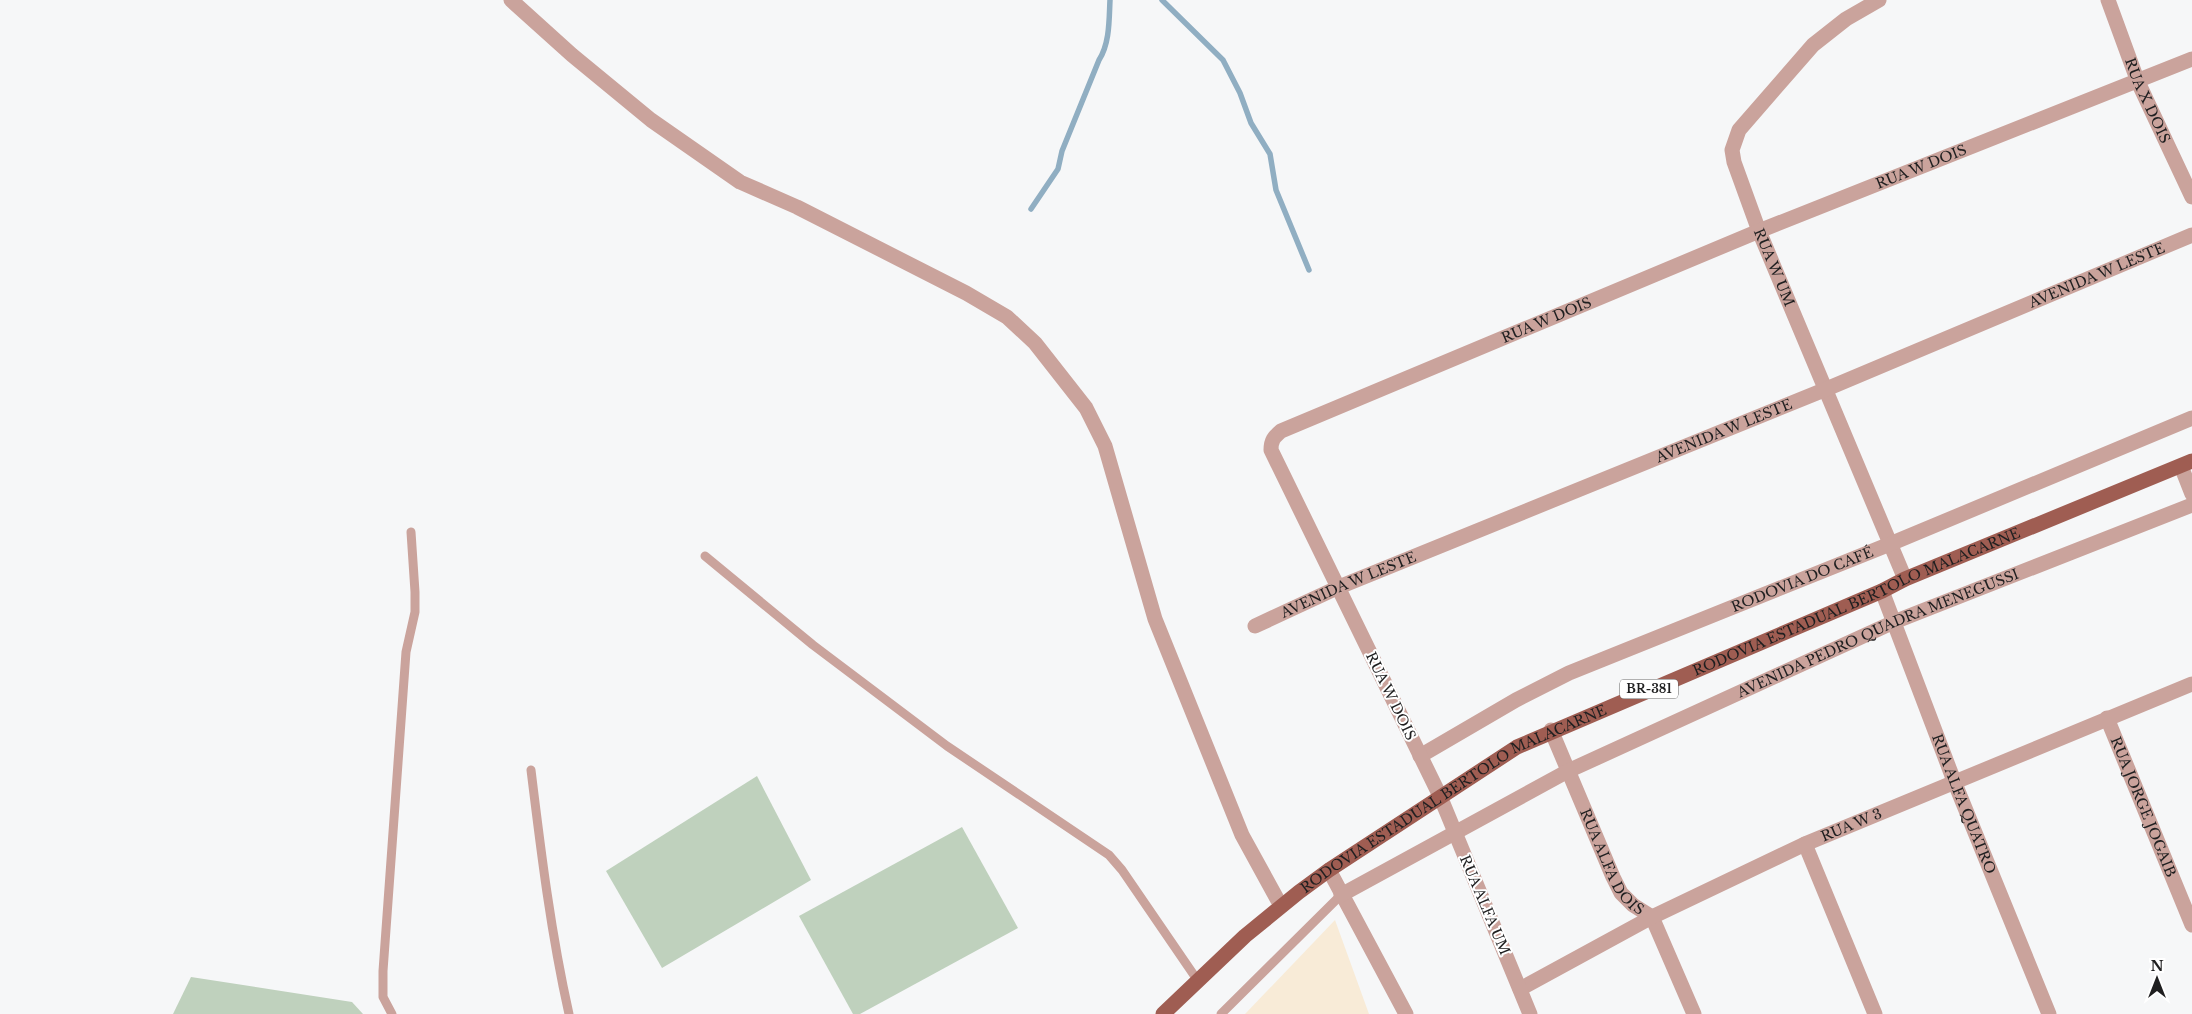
<svg xmlns="http://www.w3.org/2000/svg" width="2192" height="1014" viewBox="0 0 2192 1014" font-family="'Libre Baskerville',serif">
	<style>
		.industrial { fill: #f8ebd7 }
		.green { fill: #bfd1bd }
		.lines { fill: none; stroke-linecap: round; stroke-linejoin: round }
		.stream { stroke: #90aec2; stroke-width: 5.5 }
		.lane { stroke: #caa39c; stroke-width: 9 }
		.street { stroke: #caa39c; stroke-width: 15 }
		.primary { stroke: #9f5d52; stroke-width: 15 }
		.labels { text-anchor: middle; stroke-width: 4; stroke-linejoin: round; paint-order: stroke }
		.shield { fill: #fff; stroke: #626263; stroke-width: 1 }
		.shield-label { font-size: 12px; font-weight: bold; fill: #1f1f20 }
		.street-label { font-size: 14px; fill: #1f1f20; stroke: #fff }
	</style>
	<rect width="100%" height="100%" fill="#f6f7f8"/>
	<!-- industrial -->
	<path class="industrial" d="M1335,920L1369,1014H1245Z"/>
	<!-- green -->
	<g class="green">
		<path d="M757,776L811,880L662,968L606,871Z"/>
		<path d="M962,827L1018,928L860,1014H853L799,916Z"/>
		<path d="M191,977L352,1002L363,1014H173Z"/>
	</g>
	<g class="lines">
		<!-- stream -->
		<g class="stream">
			<path d="M1162,0L1223,60L1240,93L1251,123L1270,154L1276,190L1309,270"/>
			<path d="M1031,209L1058,169L1062,151L1099,60C1110,43 1109,19 1110,0"/>
		</g>
		<!-- lane -->
		<g class="lane">
			<path d="M705,556L813,645L947,746L1109,855L1122,870L1198,981"/>
			<path d="M531,770C541,852 551,934 569,1014"/>
			<path d="M392,1014L383,997V971L406,652L415,612V592L411,532"/>
			<path d="M1221,1014L1341,895"/>
		</g>
		<!-- street -->
		<g class="street">
			<path d="M511,0L572,55L651,120L740,182L797,207L966,293L1007,317L1035,343L1086,408L1105,446L1155,619L1242,835L1281,906"/>
			<path id="s1" d="M1879,0L1846,19L1813,45L1739,130L1732,150L1734,162L1759,231L1905,579"/>
			<path id="s2" d="M2108,0L2138,82L2192,197"/>
			<path d="M2181,466L2192,494"/>
			<path id="s3" d="M1882,591L1954,781L2049,1014"/>
			<path id="s4" d="M1255,626L1339,587L1824,390L2192,235"/>
			<path id="s5" d="M2107,718L2192,925"/>
			<path id="s6" d="M1551,730L1613,877L1621,893L1633,905L1652,917L1694,1014"/>
			<path id="s7" d="M1420,756L1516,700L1569,673L1890,544L2192,418"/>
			<path d="M1805,844L1875,1014"/>
			<path d="M1329,870L1406,1014"/>
			<path id="s8" d="M1341,895L1568,771L1894,622L2192,505"/>
			<path id="s9" d="M1520,989L1652,917L1805,844L2192,684"/>
			<path id="s10" d="M1530,1014L1440,796L1271,450C1271,440 1274,437 1281,431L1759,231L2192,59"/>
		</g>
		<!-- primary -->
		<path class="primary" id="s11" d="M1163,1014L1245,936L1299,892L1329,870L1517,747L1882,591L1905,579L2192,461"/>
	</g>
	<g class="labels">
		<!-- shield labels -->
		<rect class="shield" x="1620" y="679.5" width="58" height="19" rx="4"/>
		<g class="shield-label">
			<text x="1649" y="693">BR-381</text>
		</g>
		<!-- street labels -->
		<g class="street-label">
			<text dy="5" stroke="none"><textPath href="#s2" startOffset="108">RUA X DOIS</textPath></text>
			<text dy="5" stroke="none"><textPath href="#s10" startOffset="1336">RUA W DOIS</textPath></text>
			<text dy="5" stroke="none"><textPath href="#s1" startOffset="339">RUA W UM</textPath></text>
			<text dy="5" stroke="none"><textPath href="#s4" startOffset="912">AVENIDA W LESTE</textPath></text>
			<text dy="5" stroke="none"><textPath href="#s10" startOffset="931">RUA W DOIS</textPath></text>
			<text dy="5" stroke="none"><textPath href="#s4" startOffset="508">AVENIDA W LESTE</textPath></text>
			<text dy="5" stroke="none"><textPath href="#s7" startOffset="422">RODOVIA DO CAFÉ</textPath></text>
			<text dy="5" stroke="none"><textPath href="#s4" startOffset="102">AVENIDA W LESTE</textPath></text>
			<text dy="5" stroke="none"><textPath href="#s11" startOffset="814">RODOVIA ESTADUAL BERTOLO MALACARNE</textPath></text>
			<text dy="5" stroke="none"><textPath href="#s8" startOffset="598">AVENIDA PEDRO QUADRA MENEGUSSI</textPath></text>
			<text transform="translate(1391 696) rotate(64)" y="5">RUA W DOIS</text>
			<text dy="5" stroke="none"><textPath href="#s11" startOffset="364">RODOVIA ESTADUAL BERTOLO MALACARNE</textPath></text>
			<text dy="5" stroke="none"><textPath href="#s3" startOffset="228">RUA ALFA QUATRO</textPath></text>
			<text dy="5" stroke="none"><textPath href="#s5" startOffset="96">RUA JORGE JOGAIB</textPath></text>
			<text dy="5" stroke="none"><textPath href="#s9" startOffset="370">RUA W 3</textPath></text>
			<text dy="5" stroke="none"><textPath href="#s6" startOffset="146">RUA ALFA DOIS</textPath></text>
			<text transform="translate(1485 905) rotate(67)" y="5">RUA ALFA UM</text>
		</g>
	</g>
	<!-- north arrow -->
	<g transform="translate(2157 979)" stroke="#ffffff" stroke-width="4" paint-order="stroke">
	<path d="M0-4L9 19L0 12L-9 19Z" fill="#1f1f20"/>
	<text y="-8" font-size="14" font-weight="bold" text-anchor="middle" fill="#1f1f20">N</text>
	</g>
</svg>
